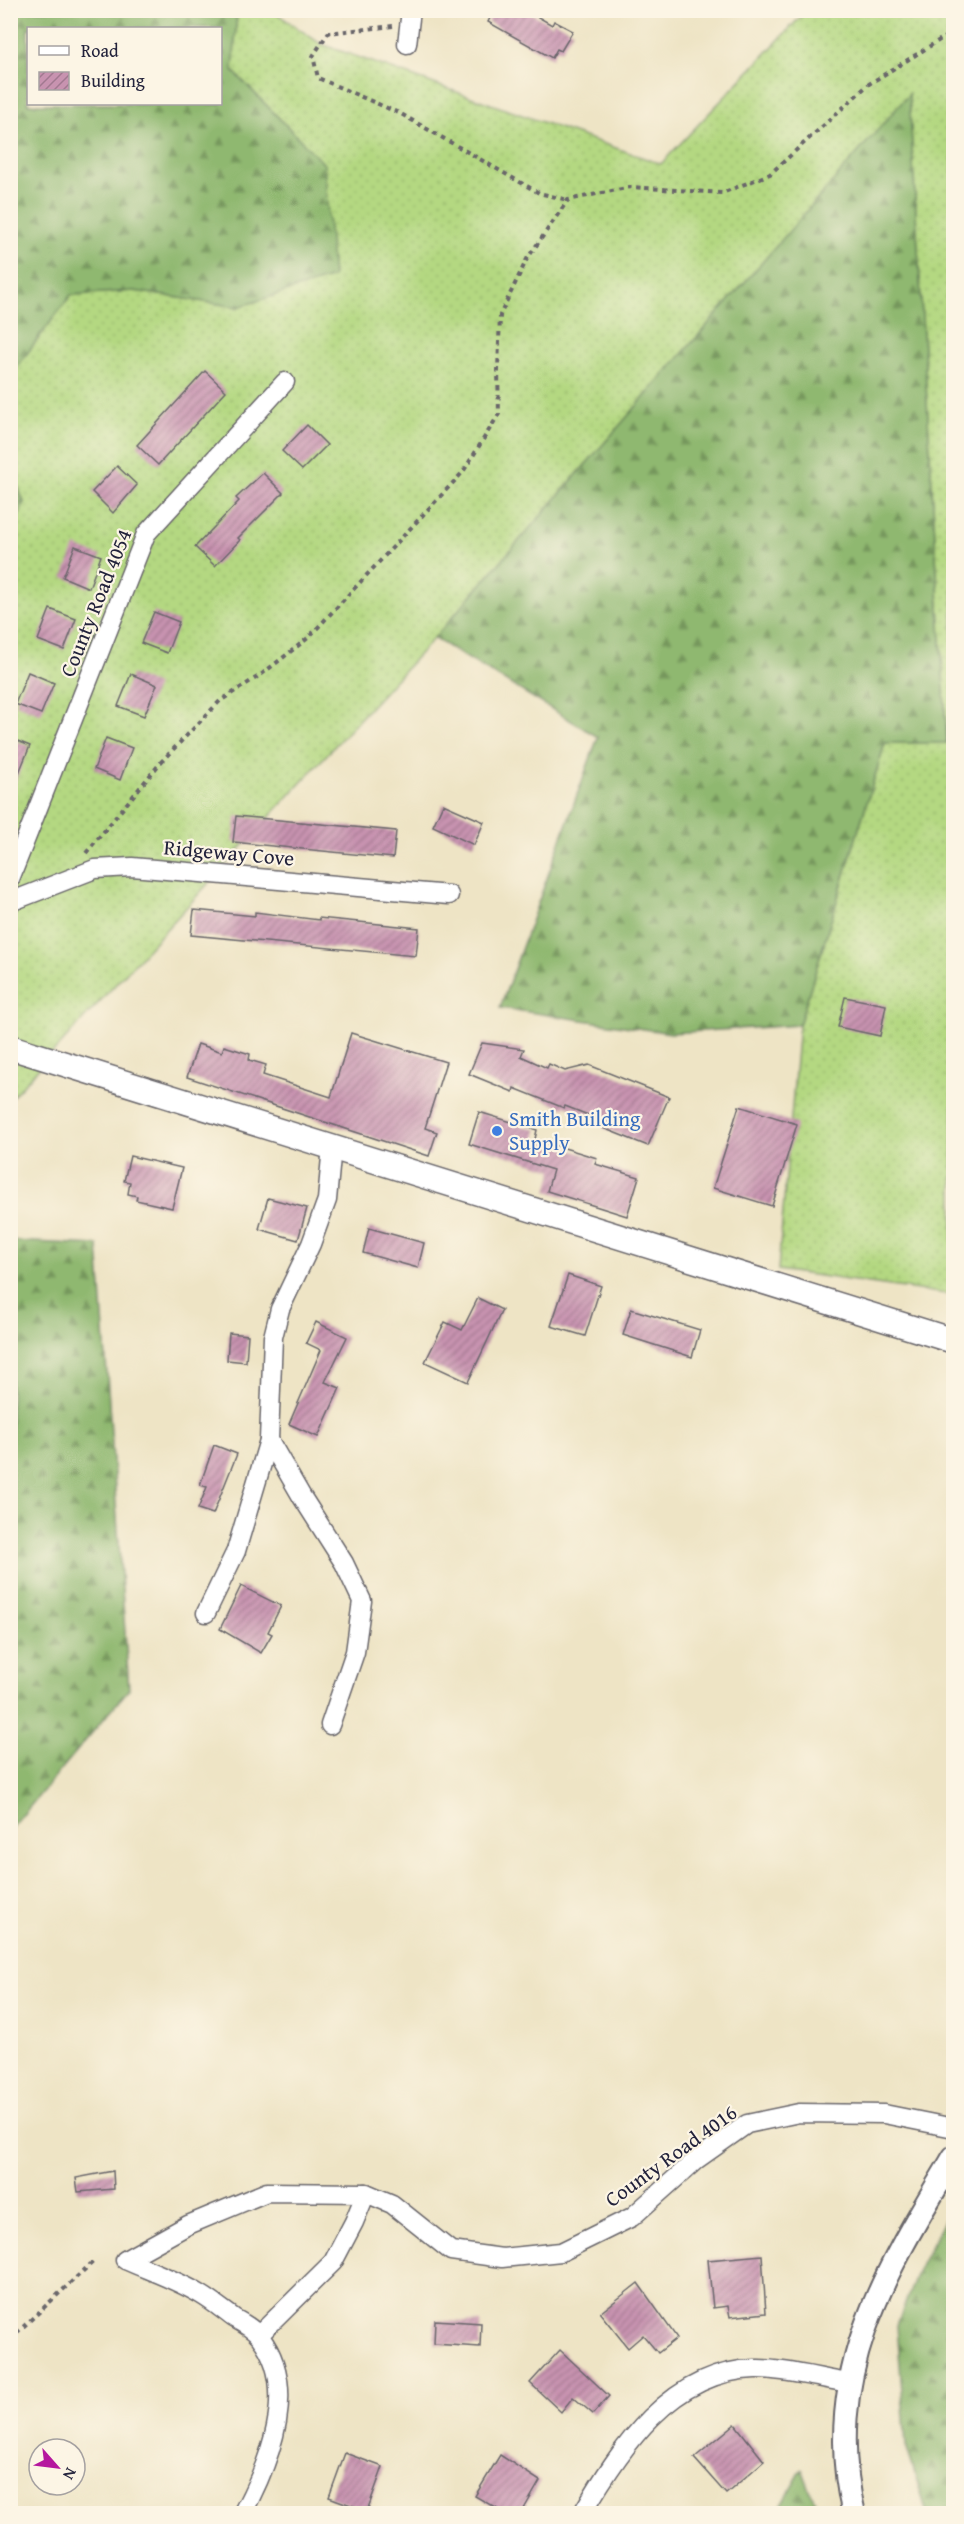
<svg xmlns="http://www.w3.org/2000/svg" width="964" height="2524" viewBox="0 0 964 2524" font-family="'Gentium Book Plus',serif">
	<style>
		.grass { fill: url(#grass-dots); stroke: #6b7d5e; stroke-width: 1.5 }
		.forest { fill: url(#forest-firs); stroke: #586d55; stroke-width: 1.5; fill-rule: evenodd }
		.building { fill: url(#building-hatch) }
		.lines { fill: none; stroke-linecap: round; stroke-linejoin: round }
		.minor-casing { stroke: #69666b; stroke-width: 21 }
		.tertiary-casing { stroke: #69666b; stroke-width: 26 }
		.secondary-casing { stroke: #69666b; stroke-width: 27 }
		.path { stroke: #69666b; stroke-width: 4; stroke-dasharray: 4.5 4.5; stroke-linecap: butt }
		.minor { stroke: #fff; stroke-width: 18 }
		.tertiary { stroke: #fff; stroke-width: 22 }
		.secondary { stroke: #fff; stroke-width: 24 }
		.shop-dot { fill: #3f7fe0; stroke: #fcf5e5; stroke-width: 2 }
		.labels { text-anchor: middle; stroke-width: 4.5; stroke-linejoin: round; paint-order: stroke }
		.street-label { font-size: 21px; fill: #22223b; stroke: #fcf5e5 }
		.shop-label { font-size: 21px; fill: #366cbe; stroke: #fcf5e5; text-anchor: start }
	</style>
	<defs>
		<pattern id="grass-dots" width="8" height="8" patternUnits="userSpaceOnUse" patternTransform="scale(1.5)"><rect width="8" height="8" fill="#b4d881"/><path d="M2 2h.1M6 6h.1" fill="none" stroke="#9ab970" stroke-width="1.8" stroke-linecap="round"/></pattern>
		<pattern id="forest-firs" width="22" height="20" patternUnits="userSpaceOnUse" patternTransform="scale(1.5)"><rect width="22" height="20" fill="#8fb86f"/><path d="M5 1l3.5 6h-7zM16 11l3.5 6h-7z" fill="#74955c"/></pattern>
		<pattern id="building-hatch" width="6" height="6" patternUnits="userSpaceOnUse" patternTransform="scale(1.5)"><rect width="6" height="6" fill="#c893b0"/><path d="M-1 1l2-2M0 6l6-6M5 7l2-2" fill="none" stroke="#a27890"/></pattern>
	</defs>
	<rect width="100%" height="100%" fill="#fcf5e5"/>
	<filter id="ink" filterUnits="userSpaceOnUse"><feTurbulence type="fractalNoise" baseFrequency=".0167" numOctaves="2"/><feDisplacementMap in="SourceGraphic" scale="12" xChannelSelector="R" yChannelSelector="G"/><feConvolveMatrix kernelMatrix="1 2 1 2 8 2 1 2 1" color-interpolation-filters="sRGB"/></filter>
	<filter id="wash" filterUnits="userSpaceOnUse"><feTurbulence type="fractalNoise" baseFrequency=".008" numOctaves="4" result="noise"/><feDisplacementMap in="SourceGraphic" scale="24" xChannelSelector="R" yChannelSelector="G"/><feGaussianBlur stdDeviation="1.35" result="paint"/><feColorMatrix in="noise" values="0 0 0 0 0 0 0 0 0 0 0 0 0 0 0 0 0 1.4 0 .05"/><feComposite in="paint" operator="in"/></filter>
	<g filter="url(#wash)">
		<rect width="100%" height="100%" fill="#eee4c5"/>
		<!-- grass -->
		<path class="grass" d="M237,11H273L321,44L661,164L806,11H953V1295L778,1270L799,1025L885,743H947L909,95L434,638L11,1098L10,537L24,502L11,470L10,375L71,295L134,291L238,307L324,164L233,71Z"/>
		<!-- forest -->
		<g class="forest">
			<path d="M11,10L237,11L233,71L324,164L333,277L238,307L134,291L71,295L11,375ZM28,28H220V104H28Z"/>
			<path d="M909,94L947,743H885L799,1025L671,1033L500,1008L598,737L434,638Z"/>
			<path d="M10,470L24,502L11,537H10Z"/>
			<path d="M11,1241L98,1245L129,1689L11,1829Z"/>
			<path d="M953,2204V2513H927L906,2445L897,2325L918,2270Z"/>
			<path d="M802,2469L819,2513H777Z"/>
		</g>
		<g id="blocks">
			<!-- building -->
			<g class="building">
				<path d="M494,10H526L552,25L554,21L573,31L561,51L557,49L552,58L488,22Z"/>
				<path d="M205,371L226,391L158,465L137,445Z"/>
				<path d="M307,425L327,445L302,470L282,451Z"/>
				<path d="M117,466L137,485L113,513L92,492Z"/>
				<path d="M263,473L283,493L238,538L240,540L215,566L195,547L239,501L236,498Z"/>
				<path d="M75,546L101,556L89,588L63,577Z"/>
				<path d="M50,609L76,619L64,650L38,640Z"/>
				<path d="M154,612L179,622L167,653L141,643Z"/>
				<path d="M28,672L54,683L41,714L15,704Z"/>
				<path d="M131,674L157,685L144,716L118,706Z"/>
				<path d="M10,738L30,746L11,792L10,791Z"/>
				<path d="M106,738L132,748L120,780L94,769Z"/>
				<path d="M443,804L484,822L474,845L433,826Z"/>
				<path d="M236,816L396,831L393,858L233,842Z"/>
				<path d="M194,910L255,916V912L319,920V918L419,928L416,956L191,935Z"/>
				<path d="M845,997L886,1005L880,1036L838,1027Z"/>
				<path d="M351,1033L446,1062L425,1128L437,1132L429,1156L187,1077L198,1044L222,1052L224,1046L250,1054L249,1060L266,1065L263,1075L331,1097Z"/>
				<path d="M482,1043L524,1049L521,1056L547,1068L549,1064L565,1071L589,1065L669,1097L648,1146L603,1128L606,1122L565,1106L564,1108L514,1088L513,1092L469,1074Z"/>
				<path d="M739,1106L797,1124L772,1206L713,1188Z"/>
				<path d="M479,1112L537,1130L535,1139L597,1158L595,1164L639,1177L627,1216L547,1191L553,1170L469,1144Z"/>
				<path d="M130,1156L182,1168L172,1208L136,1200L137,1196L128,1194L130,1182L124,1181Z"/>
				<path d="M268,1198L307,1208L298,1240L259,1229Z"/>
				<path d="M369,1228L424,1243L418,1268L363,1253Z"/>
				<path d="M568,1275L601,1286L585,1336L551,1326Z"/>
				<path d="M478,1298L502,1310L468,1382L425,1362L445,1322L462,1330Z"/>
				<path d="M631,1309L700,1330L692,1357L623,1335Z"/>
				<path d="M316,1322L347,1337L325,1382L340,1388L318,1437L289,1424L321,1350L306,1343Z"/>
				<path d="M229,1333L248,1335L246,1362L227,1360Z"/>
				<path d="M214,1445L237,1454L213,1514L198,1509L207,1487L200,1485Z"/>
				<path d="M241,1586L281,1606L268,1632L272,1634L261,1653L220,1629Z"/>
				<path d="M113,2171L114,2189L78,2192L76,2178Z"/>
				<path d="M762,2255L766,2313L730,2317L728,2306L713,2308L708,2260Z"/>
				<path d="M638,2283L677,2338L658,2353L643,2335L628,2348L600,2313Z"/>
				<path d="M435,2320L481,2323L480,2347L434,2344Z"/>
				<path d="M560,2350L609,2396L593,2414L573,2397L561,2412L530,2383Z"/>
				<path d="M735,2424L764,2461L726,2494L694,2458Z"/>
				<path d="M345,2453L383,2467L367,2511L329,2497Z"/>
				<path d="M500,2455L540,2481L521,2514H506L475,2496Z"/>
			</g>
		</g>
	</g>
	<g filter="url(#ink)">
		<use href="#blocks" fill-opacity="0" stroke="#69666b" stroke-width="1.5"/>
		<g class="lines">
			<!-- minor casing -->
			<g class="minor-casing">
				<g id="minor">
					<path d="M407,44L411,10"/>
					<path d="M10,879L146,534L285,382"/>
					<path d="M10,902L95,869L132,867L449,895"/>
					<path d="M269,1440L302,1497L344,1563L362,1601L355,1652L330,1725"/>
					<path d="M206,1613L236,1551L269,1440L273,1337L280,1309L311,1244L327,1200L332,1146"/>
					<path d="M259,2335L333,2262L354,2222L366,2193L392,2204L451,2251L502,2258L561,2252L632,2217L696,2160L747,2124L799,2113L884,2114L954,2128"/>
					<path d="M242,2514C269,2464 300,2388 260,2337C254,2329 243,2323 234,2318C223,2310 212,2301 200,2294C177,2280 150,2271 125,2260L188,2225L267,2192L366,2193"/>
					<path d="M582,2514C620,2448 671,2371 755,2369C783,2368 822,2379 850,2383"/>
				</g>
			</g>
			<!-- tertiary casing -->
			<g class="tertiary-casing">
				<path id="tertiary" d="M854,2514C820,2376 886,2270 954,2157"/>
			</g>
			<!-- secondary casing -->
			<g class="secondary-casing">
				<path id="secondary" d="M10,1047L954,1341"/>
			</g>
			<!-- path -->
			<g class="path">
				<path d="M393,26L328,33L313,56L318,78L401,114L539,193L568,200"/>
				<path d="M86,853L161,762L220,701L262,674L308,638L463,472L499,414L498,370L500,315L527,259L568,200L631,187L722,193L770,174L869,84L954,31"/>
				<path d="M10,2339L94,2261"/>
			</g>
			<!-- minor -->
			<use href="#minor" class="minor"/>
			<!-- tertiary -->
			<use href="#tertiary" class="tertiary"/>
			<!-- secondary -->
			<use href="#secondary" class="secondary"/>
		</g>
	</g>
	<!-- markers -->
	<circle class="shop-dot" cx="497" cy="1131" r="6"/>
	<g class="labels">
		<!-- street labels -->
		<g class="street-label">
			<text transform="translate(96 603) rotate(-68)" y="7">County Road 4054</text>
			<text transform="translate(229 853) rotate(5)" y="7">Ridgeway Cove</text>
			<text transform="translate(671 2156) rotate(-36)" y="7">County Road 4016</text>
		</g>
		<!-- shop labels -->
		<g class="shop-label">
			<text x="509" y="1126">Smith Building<tspan x="509" dy="24">Supply</tspan></text>
		</g>
	</g>
	<!-- margin -->
	<rect width="964" height="2524" fill="none" stroke="#fcf5e5" stroke-width="36"/>
	<!-- legend -->
	<rect x="27" y="27" width="195" height="78" fill="#fcf5e5" stroke="#a5a1a1" stroke-width="1.5"/>
	<rect x="39" y="46" width="30" height="9" fill="#ffffff" stroke="#a5a1a1" stroke-width="1.5"/>
	<text x="81" y="57" font-size="18" fill="#22223b">Road</text>
	<rect x="39" y="72" width="30" height="18" fill="url(#building-hatch)" stroke="#a5a1a1" stroke-width="1.5"/>
	<text x="81" y="87" font-size="18" fill="#22223b">Building</text>
	<!-- north arrow -->
	<g transform="translate(57 2467) rotate(118)"><circle r="28" fill="#fcf5e5" stroke="#a5a1a1" stroke-width="1.5"/>
	<path d="M0-4.5L10 22L0 15L-10 22Z" fill="#b5179e"/>
	<text y="-9" font-size="16" font-weight="bold" text-anchor="middle" fill="#22223b">N</text>
	</g>
</svg>
